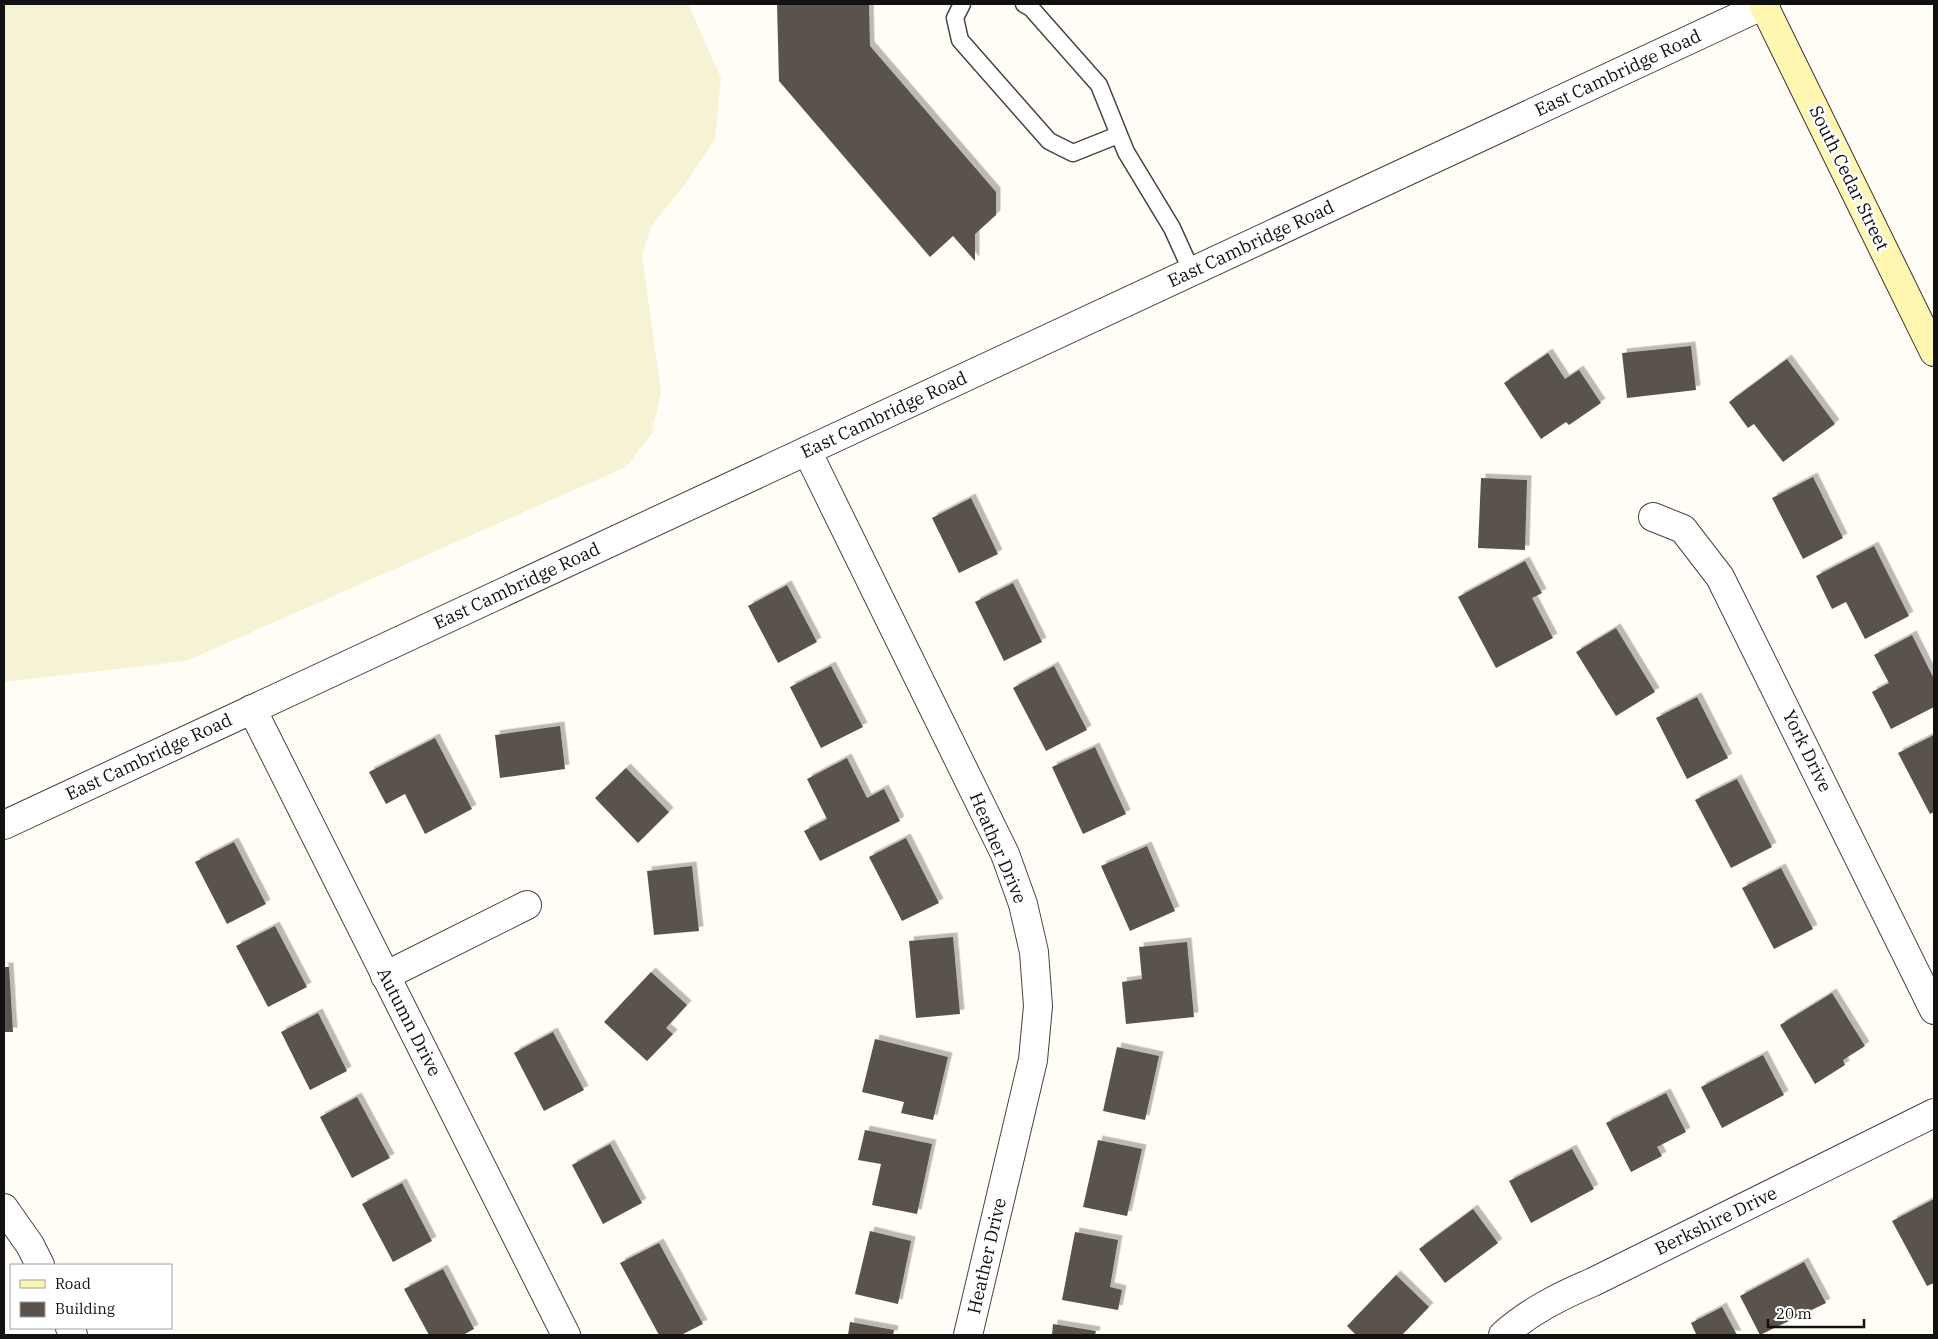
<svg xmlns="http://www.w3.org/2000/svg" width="1938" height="1339" viewBox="0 0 1938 1339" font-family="'IBM Plex Serif',serif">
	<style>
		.farmland { fill: #f6f3d4 }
		.building { fill: #5a524d; filter: url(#shadow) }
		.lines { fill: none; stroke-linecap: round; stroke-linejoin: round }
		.service-casing { stroke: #444; stroke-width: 19 }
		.minor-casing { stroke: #444; stroke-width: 30 }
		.tertiary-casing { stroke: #444; stroke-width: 30 }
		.secondary-casing { stroke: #333; stroke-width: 30 }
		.service { stroke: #fff; stroke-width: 16 }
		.minor { stroke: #fff; stroke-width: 28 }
		.tertiary { stroke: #fff; stroke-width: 28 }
		.secondary { stroke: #fff6b0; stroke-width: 28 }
		.labels { text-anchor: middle; stroke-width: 5; stroke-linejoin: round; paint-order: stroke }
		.street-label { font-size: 18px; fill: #111; stroke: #fff }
	</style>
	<defs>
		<filter id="shadow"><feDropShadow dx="4.5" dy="-4.5" stdDeviation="0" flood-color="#0004"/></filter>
	</defs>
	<rect width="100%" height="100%" fill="#fffdf5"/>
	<!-- farmland -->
	<path class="farmland" d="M4,4H688L721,78L715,139L688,180L651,227L642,255L661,392L652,433L626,467L186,661L4,682Z"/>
	<!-- building -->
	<g class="building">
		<path d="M777,4H869L870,46L996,192V215L975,234V261L953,236L930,257L779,81Z"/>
		<path d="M1691,346L1696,390L1627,398L1622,353Z"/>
		<path d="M1548,353L1565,379L1579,370L1601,403L1569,425L1566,422L1541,439L1504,383Z"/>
		<path d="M1787,359L1835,424L1783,462L1754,424L1748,428L1729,402Z"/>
		<path d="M1813,477L1843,538L1803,559L1772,498Z"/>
		<path d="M1481,478L1527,480L1525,550L1478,548Z"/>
		<path d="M971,498L998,554L959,573L932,518Z"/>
		<path d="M1874,546L1909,616L1865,639L1846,602L1832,609L1816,576Z"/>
		<path d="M1525,561L1542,593L1532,598L1553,638L1496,668L1458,597Z"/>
		<path d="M1013,583L1042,642L1004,661L975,602Z"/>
		<path d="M787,585L817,642L778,663L748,606Z"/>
		<path d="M1616,628L1655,692L1616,716L1576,652Z"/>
		<path d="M1912,635L1934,679V707L1891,729L1872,692L1889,683L1874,655Z"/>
		<path d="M831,666L863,727L821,748L790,687Z"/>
		<path d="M1054,666L1087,730L1046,751L1013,688Z"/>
		<path d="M1697,697L1728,758L1687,779L1656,718Z"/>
		<path d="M560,726L565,769L500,778L495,735Z"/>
		<path d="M1934,735V812L1930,814L1898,753Z"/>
		<path d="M435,738L472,809L425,834L405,794L386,804L369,772Z"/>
		<path d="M1095,747L1126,814L1083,834L1052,767Z"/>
		<path d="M847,758L867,798L884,789L900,821L820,861L804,831L827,819L807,779Z"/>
		<path d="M626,768L669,812L638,843L595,798Z"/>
		<path d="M1737,779L1772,847L1731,868L1695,800Z"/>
		<path d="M906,838L939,903L902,921L869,857Z"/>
		<path d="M234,842L266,904L227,924L195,862Z"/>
		<path d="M1147,846L1175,911L1130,931L1101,866Z"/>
		<path d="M692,866L699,931L654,935L647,871Z"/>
		<path d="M1781,868L1813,929L1774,949L1742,888Z"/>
		<path d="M275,926L307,987L268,1007L236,946Z"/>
		<path d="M953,937L960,1014L916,1018L909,941Z"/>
		<path d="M1187,942L1194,1017L1126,1024L1122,982L1142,979L1139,947Z"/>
		<path d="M4,967H9L13,1032H4Z"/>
		<path d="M651,972L687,1005L666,1028L673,1034L647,1061L604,1022Z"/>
		<path d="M1832,993L1865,1046L1843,1060L1845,1065L1815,1084L1780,1025Z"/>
		<path d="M318,1013L347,1071L310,1090L281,1032Z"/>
		<path d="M553,1032L584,1090L544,1111L514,1053Z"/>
		<path d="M875,1039L948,1057L933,1120L901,1113L904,1102L862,1092Z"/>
		<path d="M1117,1047L1159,1056L1145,1120L1103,1111Z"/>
		<path d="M1763,1055L1784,1095L1722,1128L1701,1087Z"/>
		<path d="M1666,1093L1686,1132L1657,1147L1662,1156L1631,1172L1606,1123Z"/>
		<path d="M357,1097L390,1158L352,1178L320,1117Z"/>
		<path d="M865,1130L932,1144L917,1214L872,1205L881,1164L858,1160Z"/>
		<path d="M1098,1140L1142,1149L1127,1216L1083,1207Z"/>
		<path d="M610,1144L642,1203L603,1224L572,1165Z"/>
		<path d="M1572,1149L1594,1189L1531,1223L1509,1181Z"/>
		<path d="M402,1183L432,1241L393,1262L362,1204Z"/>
		<path d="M1934,1199V1283L1927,1286L1892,1221Z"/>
		<path d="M1473,1209L1498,1243L1445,1283L1419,1249Z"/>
		<path d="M870,1231L911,1241L898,1304L855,1294Z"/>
		<path d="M1075,1232L1118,1240L1110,1287L1122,1290L1118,1310L1062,1300Z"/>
		<path d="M659,1243L703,1324L681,1335H659L620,1263Z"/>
		<path d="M1804,1262L1826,1303L1760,1335L1740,1296Z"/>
		<path d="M443,1269L474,1329L463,1335H429L404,1289Z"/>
		<path d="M1396,1275L1429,1307L1402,1335H1356L1347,1326Z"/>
		<path d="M1722,1307L1737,1335H1692L1696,1334L1691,1323Z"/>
		<path d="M850,1322L894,1330L893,1335H848Z"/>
		<path d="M1053,1324L1096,1331L1095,1335H1052Z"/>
	</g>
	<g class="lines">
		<!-- service casing -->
		<g class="service-casing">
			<g id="service">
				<path d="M962,4L955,18L960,40L1049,141L1073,153L1118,135"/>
				<path d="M1024,4L1031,8L1099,85L1126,152L1172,228L1192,272"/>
			</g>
		</g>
		<!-- minor casing -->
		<g class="minor-casing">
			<g id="minor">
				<path d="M807,451L1005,854L1023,904L1034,952L1038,1006L1033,1060L968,1335"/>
				<path d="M1653,517L1683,529L1720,577L1934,1010"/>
				<path d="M252,709L566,1335"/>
				<path d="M385,976L527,905"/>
				<path d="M4,1208L30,1245L40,1265"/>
				<path d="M70,1328L73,1335"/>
				<path d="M1503,1335C1530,1311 1560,1296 1593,1282L1934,1113"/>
			</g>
		</g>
		<!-- tertiary casing -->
		<g class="tertiary-casing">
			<path id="tertiary" d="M4,825L1766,4"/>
		</g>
		<!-- secondary casing -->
		<g class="secondary-casing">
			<path id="secondary" d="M1763,4L1934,352"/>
		</g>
		<!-- service -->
		<use href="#service" class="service"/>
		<!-- minor -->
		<use href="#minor" class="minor"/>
		<!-- tertiary -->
		<use href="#tertiary" class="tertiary"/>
		<!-- secondary -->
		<use href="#secondary" class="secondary"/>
	</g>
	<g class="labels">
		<!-- street labels -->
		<g class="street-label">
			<text transform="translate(1618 73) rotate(-25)" y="6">East Cambridge Road</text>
			<text transform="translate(1849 178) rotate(64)" y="6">South Cedar Street</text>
			<text transform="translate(1251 244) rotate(-25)" y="6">East Cambridge Road</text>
			<text transform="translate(884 415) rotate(-25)" y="6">East Cambridge Road</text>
			<text transform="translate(517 586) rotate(-25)" y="6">East Cambridge Road</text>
			<text transform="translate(1807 751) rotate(64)" y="6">York Drive</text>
			<text transform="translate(149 757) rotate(-25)" y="6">East Cambridge Road</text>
			<text transform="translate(998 848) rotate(67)" y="6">Heather Drive</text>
			<text transform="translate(409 1022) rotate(63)" y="6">Autumn Drive</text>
			<text transform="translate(1716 1221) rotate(-26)" y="6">Berkshire Drive</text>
			<text transform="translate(987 1256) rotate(-77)" y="6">Heather Drive</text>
		</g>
	</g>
	<!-- border -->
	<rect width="1938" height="1339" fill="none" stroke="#111111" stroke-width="10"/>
	<!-- legend -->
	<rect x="10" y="1264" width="162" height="65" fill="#ffffff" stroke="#a0a0a0"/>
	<rect x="20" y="1280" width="25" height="8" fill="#fff6b0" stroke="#a0a0a0"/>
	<text x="55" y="1289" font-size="15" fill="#111111">Road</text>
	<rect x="20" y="1302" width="25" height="15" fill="#5a524d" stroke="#a0a0a0"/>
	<text x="55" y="1314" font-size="15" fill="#111111">Building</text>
	<!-- scale -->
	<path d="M1768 1319v8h96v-8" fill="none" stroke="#111111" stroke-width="2.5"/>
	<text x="1776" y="1319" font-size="15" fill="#111111" stroke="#ffffff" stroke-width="4" paint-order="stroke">20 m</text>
</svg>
